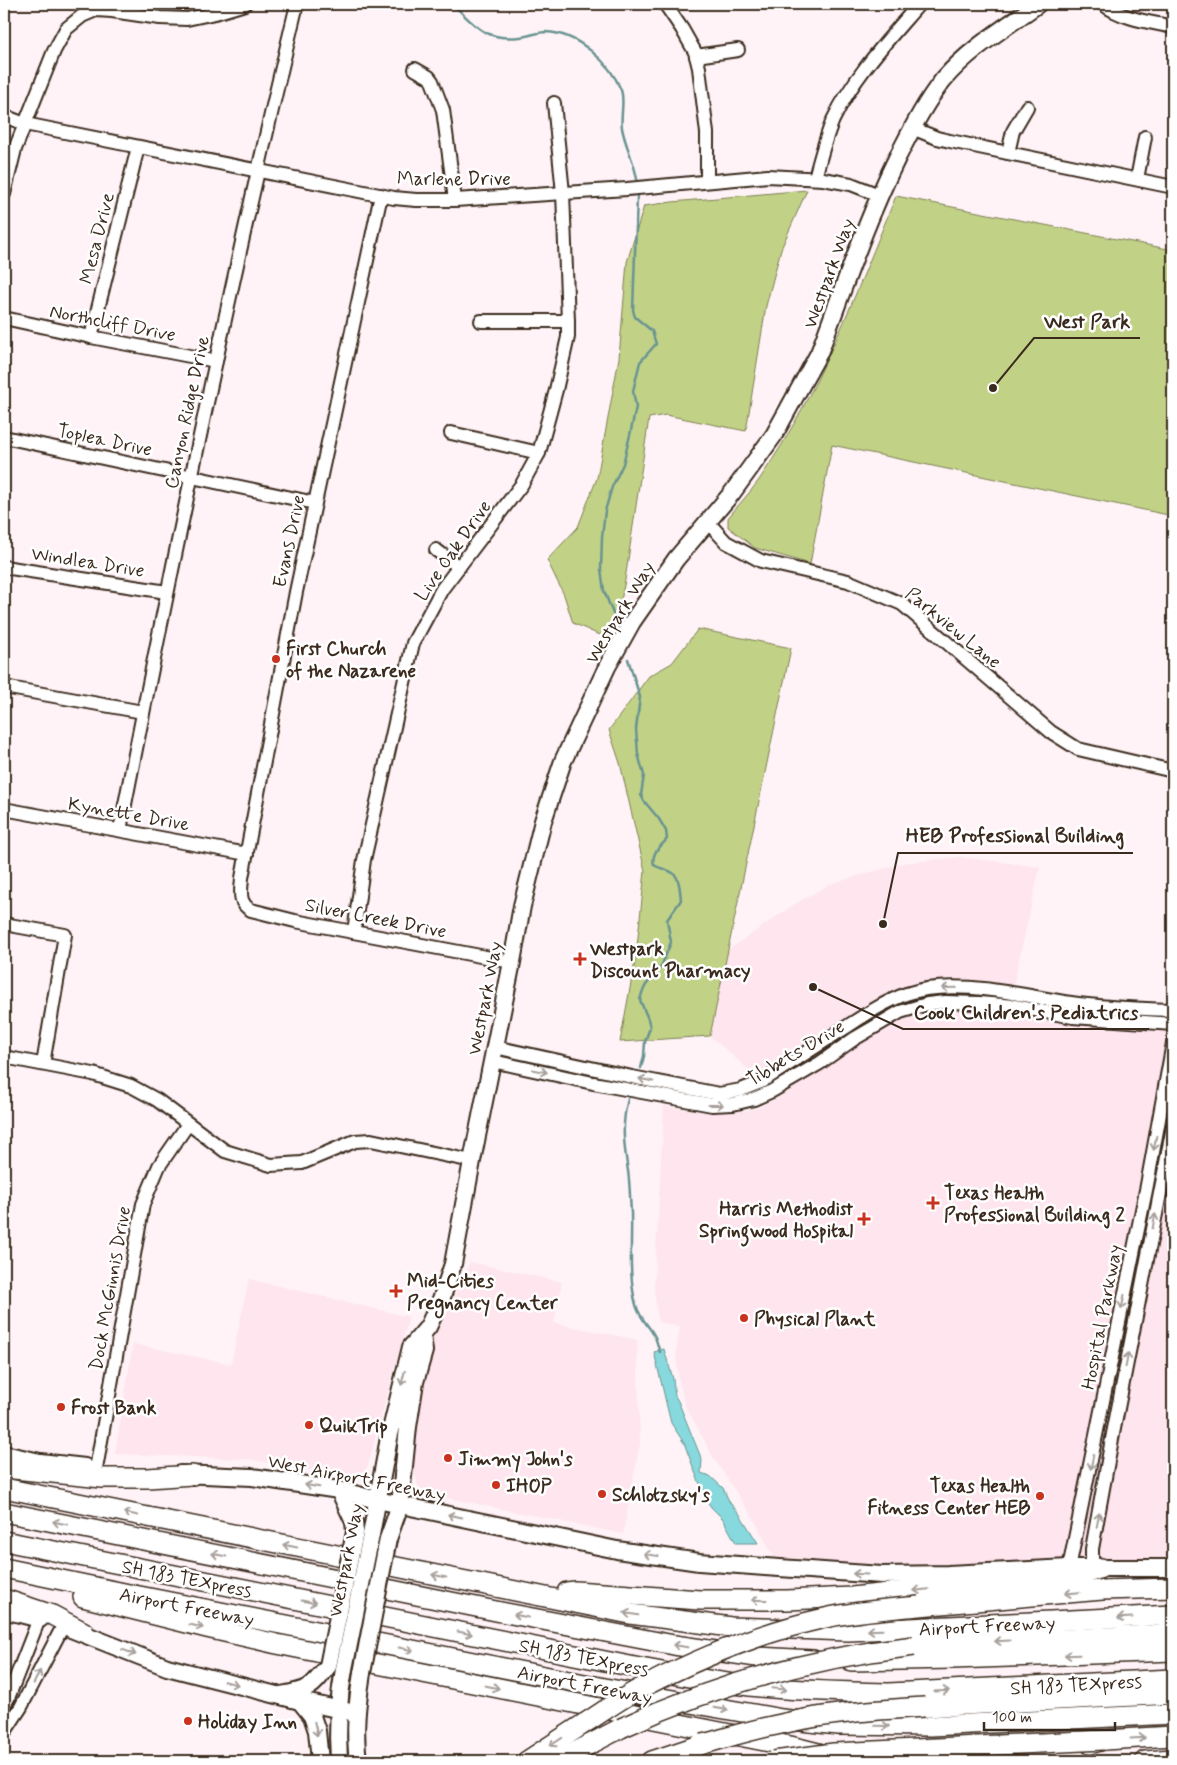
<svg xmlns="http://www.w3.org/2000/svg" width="1177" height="1765" viewBox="0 0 1177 1765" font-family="Mynerve,sans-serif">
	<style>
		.built { fill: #fee5ee }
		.green { fill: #c1d287; stroke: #7e7e52 }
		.water { fill: #87d9dd; stroke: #699391 }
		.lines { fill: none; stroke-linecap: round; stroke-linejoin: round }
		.stream { stroke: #699391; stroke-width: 2.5 }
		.minor-casing { stroke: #3b2a1e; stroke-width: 16 }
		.major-casing { stroke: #3b2a1e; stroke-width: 20 }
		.highway-casing { stroke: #3b2a1e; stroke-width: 22 }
		.minor { stroke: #fff; stroke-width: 12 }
		.major { stroke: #fff; stroke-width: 16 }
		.highway { stroke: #fff; stroke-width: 19 }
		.major-bridge-casing { stroke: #3b2a1e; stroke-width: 20; stroke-linecap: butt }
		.highway-bridge-casing { stroke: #3b2a1e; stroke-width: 22; stroke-linecap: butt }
		.major-bridge { stroke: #fff; stroke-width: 16 }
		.highway-bridge { stroke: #fff; stroke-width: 19 }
		.oneway { stroke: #a79f9a }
		.poi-dot { fill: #c8321e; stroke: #fff; stroke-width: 2 }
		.labels { text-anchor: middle; stroke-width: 5; stroke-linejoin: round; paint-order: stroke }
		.street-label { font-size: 19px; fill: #3b2a1e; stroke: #fff }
		.poi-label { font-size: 19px; font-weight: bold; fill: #3b2a1e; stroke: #fff; text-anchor: start }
		.leader { fill: none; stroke: #3b2a1e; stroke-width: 2 }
		.callout-dot { fill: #3b2a1e; stroke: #fff; stroke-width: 2 }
		.callout-label { font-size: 20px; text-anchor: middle; font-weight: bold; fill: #3b2a1e; stroke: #fff; stroke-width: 5; stroke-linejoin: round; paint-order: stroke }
	</style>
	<rect width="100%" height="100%" fill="#fff3f7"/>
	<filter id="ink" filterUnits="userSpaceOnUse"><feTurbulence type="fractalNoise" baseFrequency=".02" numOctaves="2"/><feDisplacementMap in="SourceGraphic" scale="10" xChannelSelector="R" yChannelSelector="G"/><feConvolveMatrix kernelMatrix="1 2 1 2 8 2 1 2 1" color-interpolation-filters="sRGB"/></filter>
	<g filter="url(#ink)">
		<!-- built -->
		<g class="built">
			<path d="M960,857L1040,867L1013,986L951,978L910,987L884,998L827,1029L756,1076L710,1036L728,950L792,906L830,884L903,863Z"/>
			<path d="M951,1008L965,1009L1109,1028L1173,1032V1560H1081L929,1568L863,1567L776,1561L754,1519L715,1460L685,1405L679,1382L676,1355L680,1326L658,1322L654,1287L664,1106L713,1113L738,1112L758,1108L776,1099L876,1032L897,1020L915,1014Z"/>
			<path d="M470,1262L562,1282L554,1323L637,1340L640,1443L623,1534L424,1493L418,1485L412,1466L421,1390L432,1339L454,1298Z"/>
			<path d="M249,1279L409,1317L367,1468L355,1478L248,1459L115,1454L133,1344L231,1364Z"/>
		</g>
		<!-- green -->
		<g class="green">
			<path d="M807,190L781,249L766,306L746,431L666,415L649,418L625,580L614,637L597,634L573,623L564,595L547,560L578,527L597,478L619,358L627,262L644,206L672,202Z"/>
			<path d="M896,196L1173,250V516L832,445L810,564L755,548L728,527V518C738,505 750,493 759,480C819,393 856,293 896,196Z"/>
			<path d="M698,629L791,648L710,1036L620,1042L636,956L645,871L620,763L609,730L649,676L672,663Z"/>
		</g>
		<!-- water -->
		<path class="water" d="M664,1349L673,1379L675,1396L678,1401L702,1460L701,1473L710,1476L723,1488L730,1503L739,1513L758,1543H736L723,1519L711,1507L707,1501L695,1472L684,1443L671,1423L669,1415L654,1352Z"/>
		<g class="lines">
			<!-- stream -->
			<g class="stream">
				<path d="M453,4C475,26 486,41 520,37C529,36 538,32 546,32C577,33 610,62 621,90C625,102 620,115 622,128C625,145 634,161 637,179"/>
				<path d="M616,621L604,591L601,569L602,537L605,511L612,487L623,464L630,435L636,407L633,391L640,362L656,344L652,331L635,317L633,310L637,197"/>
				<path d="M628,659L640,697L636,729L638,754L644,775L641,795L644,801L659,819L666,831L667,839C660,848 651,852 654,865C660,869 667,869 673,873C680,878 680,892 681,900L667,920L671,942L661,967L646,985L642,993L640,1000L648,1019L650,1027L645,1042L644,1056L641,1068"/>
				<path d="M628,1099C621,1124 624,1146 628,1171C630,1185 630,1199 631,1213C632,1243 628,1275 636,1305C640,1319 649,1325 655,1337C657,1342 658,1347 660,1352"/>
			</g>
			<!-- minor casing -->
			<g class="minor-casing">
				<g id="minor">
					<path d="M665,4L682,29L695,52L699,68L707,133V181"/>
					<path d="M1103,4C1122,19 1150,22 1173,27"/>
					<path d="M696,56L738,50"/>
					<path d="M415,69L429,77L432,81L443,110L455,200"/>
					<path d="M4,116L25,124L394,198L416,200H455L627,189L768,176L823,179L851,184L879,195"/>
					<path d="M912,128L937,138L950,141L1173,187"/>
					<path d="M1008,153L1013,131L1027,107"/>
					<path d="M815,178C820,159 825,139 833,120C854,76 888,40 919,4"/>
					<path d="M1137,179L1145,137"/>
					<path d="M4,194L15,149L54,51L66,29L82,16L96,10L112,11L160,18L187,19L215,13L245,4"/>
					<path d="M381,195L296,592L242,878C241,892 238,903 251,910L295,921L512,962"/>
					<path d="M4,318L91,337L216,361"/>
					<path d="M481,321H568"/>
					<path d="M91,337L138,147"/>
					<path d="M451,433L539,453"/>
					<path d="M4,437L315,503"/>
					<path d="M707,521L726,542L761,561L848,581L902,604L1051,732L1078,749L1173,771"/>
					<path d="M436,550L459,567"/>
					<path d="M4,567L167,592"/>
					<path d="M4,687L143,712"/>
					<path d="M4,809L247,854"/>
					<path d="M120,830C174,554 231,278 297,4"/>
					<path d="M4,924L65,935L43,1064"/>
					<path d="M354,932L364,860L413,643L442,589L522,484L539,453L556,390L568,337V321L563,193L554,103"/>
					<path d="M495,1047L632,1077L719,1094L741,1090L761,1082C787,1065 814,1048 840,1031C862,1017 882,1003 906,994C953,977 1023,996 1071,1003C1105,1008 1139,1009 1173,1010"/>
					<path d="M4,1057L93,1074L131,1086L157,1100L225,1151L271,1165L302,1163L355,1141L371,1140L472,1161"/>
					<path d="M492,1061L593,1083L712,1105L733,1104L754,1099L772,1091L820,1063L854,1039L900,1012L927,1004L945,1002L979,1003L1014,1006L1073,1017L1173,1024"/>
					<path d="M96,1469L143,1204L159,1166L188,1124"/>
					<path d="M1069,1568L1147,1185L1173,1043"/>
					<path d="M1092,1568V1549L1112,1439L1173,1127"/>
					<path d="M4,1705L8,1698L39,1619"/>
					<path d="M4,1733L21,1707L63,1626"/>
				</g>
			</g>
			<!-- major casing -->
			<g class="major-casing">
				<g id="major">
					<path d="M4,1454L40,1462L85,1467"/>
					<path d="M180,1474L252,1477L339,1490L377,1500L617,1550L699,1562L765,1567L882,1575L948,1574L1069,1568H1173"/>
					<path d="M339,1490L354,1522L355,1532"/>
					<path d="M371,1535L389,1438L411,1347L428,1327L442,1297L453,1264L472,1161L512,962L522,906L543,821L563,761L607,667L632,622L676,559L732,493L774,435L819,353C844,287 866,221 897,158C911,131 924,104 943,80C969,49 1006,27 1038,4"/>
					<path d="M388,1539L400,1505L408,1427L415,1382L424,1351L422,1335"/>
					<path d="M4,1610L40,1619"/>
					<path d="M71,1629L167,1667L300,1701L355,1713"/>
					<path d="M281,1695C309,1690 311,1689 328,1666"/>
					<path d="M300,1701L312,1716L317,1731L320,1761"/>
					<path d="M339,1761C337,1730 338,1700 344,1669"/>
					<path d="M358,1761C354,1729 357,1705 362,1673"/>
				</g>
			</g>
			<!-- highway casing -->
			<g class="highway-casing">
				<g id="highway">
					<path d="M4,1468L102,1478H148L192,1475"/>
					<path d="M4,1488L630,1614L731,1627L849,1631L1173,1615"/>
					<path d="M4,1512L506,1613L674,1645L757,1657L813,1660"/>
					<path d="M4,1541L640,1668C677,1675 713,1682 750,1686C796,1691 843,1692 889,1693L1173,1679"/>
					<path d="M4,1568L129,1594L610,1689L782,1719L838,1725L930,1726L1173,1714"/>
					<path d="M567,1592L575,1591L700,1600H787L852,1597L980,1583L1074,1578L1101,1568"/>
					<path d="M83,1597L207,1628L277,1644L790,1746L822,1754"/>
					<path d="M4,1599L52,1615L84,1632"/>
					<path d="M919,1606L1102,1590L1173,1588"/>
					<path d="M914,1646L1173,1634"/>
					<path d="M851,1661L953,1659L1173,1651"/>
					<path d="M925,1707L1173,1694"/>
					<path d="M1090,1744L1104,1740L1173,1736"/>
					<path d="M527,1761L585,1723"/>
					<path d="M558,1761L621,1728"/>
					<path d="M652,1761L703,1744"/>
					<path d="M902,1761L943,1756"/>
					<path d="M1145,1761L1173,1759"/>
				</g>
			</g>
			<!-- minor -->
			<use href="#minor" class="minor"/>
			<!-- major -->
			<use href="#major" class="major"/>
			<!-- highway -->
			<use href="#highway" class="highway"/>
			<!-- major-bridge casing -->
			<g class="major-bridge-casing">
				<g id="major-bridge">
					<path d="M328,1666L355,1532"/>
					<path d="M344,1669L371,1535"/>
					<path d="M362,1673L388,1539"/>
				</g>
			</g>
			<!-- highway-bridge casing -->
			<g class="highway-bridge-casing">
				<g id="highway-bridge">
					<path d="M585,1723C604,1711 623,1697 643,1687C701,1657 762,1632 825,1618C856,1611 888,1609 919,1606"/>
					<path d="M621,1728C716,1684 810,1658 914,1646"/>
					<path d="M703,1744C729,1737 755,1729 781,1724C828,1713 877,1710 925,1707"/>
					<path d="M774,1761L834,1753L1104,1740"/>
				</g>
			</g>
			<!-- major-bridge -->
			<use href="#major-bridge" class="major-bridge"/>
			<!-- highway-bridge -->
			<use href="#highway-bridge" class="highway-bridge"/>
		</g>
		<!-- one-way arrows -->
		<defs><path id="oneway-shaft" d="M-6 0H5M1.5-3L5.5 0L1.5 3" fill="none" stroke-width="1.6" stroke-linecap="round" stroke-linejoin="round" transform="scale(1.25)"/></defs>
		<g class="oneway">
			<use href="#oneway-shaft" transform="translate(949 988) rotate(179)"/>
			<use href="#oneway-shaft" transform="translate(540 1071) rotate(12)"/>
			<use href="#oneway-shaft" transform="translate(646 1080) rotate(-168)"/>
			<use href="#oneway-shaft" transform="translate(716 1105)"/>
			<use href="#oneway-shaft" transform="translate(1155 1143) rotate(101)"/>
			<use href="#oneway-shaft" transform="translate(1154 1221) rotate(-79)"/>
			<use href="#oneway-shaft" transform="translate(1123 1302) rotate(101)"/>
			<use href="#oneway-shaft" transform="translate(1127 1360) rotate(-79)"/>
			<use href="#oneway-shaft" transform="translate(403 1378) rotate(104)"/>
			<use href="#oneway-shaft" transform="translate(1092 1462) rotate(101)"/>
			<use href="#oneway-shaft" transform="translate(312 1486) rotate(-171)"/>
			<use href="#oneway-shaft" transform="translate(131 1514) rotate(-169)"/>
			<use href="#oneway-shaft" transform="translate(455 1516) rotate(-168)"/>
			<use href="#oneway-shaft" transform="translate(1098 1520) rotate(-79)"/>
			<use href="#oneway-shaft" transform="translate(60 1523) rotate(-169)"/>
			<use href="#oneway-shaft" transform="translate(290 1546) rotate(-169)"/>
			<use href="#oneway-shaft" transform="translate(219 1555) rotate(-169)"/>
			<use href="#oneway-shaft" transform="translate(651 1555) rotate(-172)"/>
			<use href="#oneway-shaft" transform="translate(860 1574) rotate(-177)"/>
			<use href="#oneway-shaft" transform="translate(439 1576) rotate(-169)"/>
			<use href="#oneway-shaft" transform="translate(921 1590) rotate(174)"/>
			<use href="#oneway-shaft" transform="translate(1072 1593) rotate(175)"/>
			<use href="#oneway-shaft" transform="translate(759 1600) rotate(-180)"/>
			<use href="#oneway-shaft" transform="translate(309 1602) rotate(11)"/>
			<use href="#oneway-shaft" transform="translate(631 1614) rotate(-170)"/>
			<use href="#oneway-shaft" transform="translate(521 1616) rotate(-169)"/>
			<use href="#oneway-shaft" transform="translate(1125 1618) rotate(177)"/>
			<use href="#oneway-shaft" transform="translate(196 1626) rotate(14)"/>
			<use href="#oneway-shaft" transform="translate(875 1630) rotate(178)"/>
			<use href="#oneway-shaft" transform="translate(465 1633) rotate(11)"/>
			<use href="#oneway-shaft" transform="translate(1002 1641) rotate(177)"/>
			<use href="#oneway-shaft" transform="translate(680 1646) rotate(-171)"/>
			<use href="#oneway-shaft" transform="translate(406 1649) rotate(11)"/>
			<use href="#oneway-shaft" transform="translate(129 1652) rotate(21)"/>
			<use href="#oneway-shaft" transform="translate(1072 1655) rotate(178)"/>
			<use href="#oneway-shaft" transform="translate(37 1677) rotate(-63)"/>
			<use href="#oneway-shaft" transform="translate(231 1683) rotate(15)"/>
			<use href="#oneway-shaft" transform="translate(492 1687) rotate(11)"/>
			<use href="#oneway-shaft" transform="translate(779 1689) rotate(5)"/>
			<use href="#oneway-shaft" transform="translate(942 1691) rotate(-3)"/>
			<use href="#oneway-shaft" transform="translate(721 1709) rotate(9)"/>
			<use href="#oneway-shaft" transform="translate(882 1726) rotate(1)"/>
			<use href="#oneway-shaft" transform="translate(316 1729) rotate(77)"/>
			<use href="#oneway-shaft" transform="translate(1138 1738) rotate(-3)"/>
			<use href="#oneway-shaft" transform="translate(556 1742) rotate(146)"/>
		</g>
	</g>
	<!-- markers -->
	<g class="poi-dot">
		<circle cx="276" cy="659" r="5"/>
		<path d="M577.5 951.5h5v5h5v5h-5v5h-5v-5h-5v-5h5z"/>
		<path d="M930.5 1195.5h5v5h5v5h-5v5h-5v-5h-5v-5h5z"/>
		<path d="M861.5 1211.5h5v5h5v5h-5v5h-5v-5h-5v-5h5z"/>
		<path d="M393.5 1283.5h5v5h5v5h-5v5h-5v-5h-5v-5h5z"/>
		<circle cx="744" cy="1318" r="5"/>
		<circle cx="61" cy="1407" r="5"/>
		<circle cx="309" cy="1425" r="5"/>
		<circle cx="448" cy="1458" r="5"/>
		<circle cx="496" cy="1485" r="5"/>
		<circle cx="602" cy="1494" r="5"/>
		<circle cx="1040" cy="1496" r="5"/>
		<circle cx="188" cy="1721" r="5"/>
	</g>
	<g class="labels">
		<!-- street labels -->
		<g class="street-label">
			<text x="454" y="185">Marlene Drive</text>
			<text transform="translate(96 238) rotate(-76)" y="7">Mesa Drive</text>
			<text transform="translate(828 273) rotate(-70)" y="7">Westpark Way</text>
			<text transform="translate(113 322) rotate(11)" y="7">Northcliff Drive</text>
			<text transform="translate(186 412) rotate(-78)" y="7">Canyon Ridge Drive</text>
			<text transform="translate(105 439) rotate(12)" y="7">Toplea Drive</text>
			<text transform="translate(288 541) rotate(-78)" y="7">Evans Drive</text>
			<text transform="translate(452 550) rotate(-55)" y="7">Live Oak Drive</text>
			<text transform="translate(88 561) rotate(9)" y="7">Windlea Drive</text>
			<text transform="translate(619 612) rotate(-59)" y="7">Westpark Way</text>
			<text transform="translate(954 627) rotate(39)" y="7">Parkview Lane</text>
			<text transform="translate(129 813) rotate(10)" y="7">Kynette Drive</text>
			<text transform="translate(376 917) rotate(11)" y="7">Silver Creek Drive</text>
			<text transform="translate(484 998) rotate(-79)" y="7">Westpark Way</text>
			<text transform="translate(795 1052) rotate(-31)" y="7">Tibbets Drive</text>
			<text transform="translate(109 1288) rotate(-80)" y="7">Dock McGinnis Drive</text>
			<text transform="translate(1101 1317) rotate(-79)" y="7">Hospital Parkway</text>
			<text transform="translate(357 1477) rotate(11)" y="7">West Airport Freeway</text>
			<text transform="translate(345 1560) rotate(-79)" y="7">Westpark Way</text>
			<text transform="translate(187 1578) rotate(11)" y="7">SH 183 TEXpress</text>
			<text transform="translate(187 1606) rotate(11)" y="7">Airport Freeway</text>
			<text transform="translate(987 1625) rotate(-3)" y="7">Airport Freeway</text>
			<text transform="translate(584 1657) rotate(11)" y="7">SH 183 TEXpress</text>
			<text transform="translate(585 1684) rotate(11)" y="7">Airport Freeway</text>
			<text transform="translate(1076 1684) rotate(-3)" y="7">SH 183 TEXpress</text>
		</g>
		<!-- poi labels -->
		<g class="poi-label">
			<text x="286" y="655">First Church<tspan x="286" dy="22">of the Nazarene</tspan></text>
			<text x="590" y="955">Westpark<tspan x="590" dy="22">Discount Pharmacy</tspan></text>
			<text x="944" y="1199">Texas Health<tspan x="944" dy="22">Professional Building 2</tspan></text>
			<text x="853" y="1215" text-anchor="end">Harris Methodist<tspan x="853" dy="22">Springwood Hospital</tspan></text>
			<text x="407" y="1287">Mid-Cities<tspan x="407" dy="22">Pregnancy Center</tspan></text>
			<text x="754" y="1325">Physical Plant</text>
			<text x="71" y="1414">Frost Bank</text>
			<text x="319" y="1432">QuikTrip</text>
			<text x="458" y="1465">Jimmy John's</text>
			<text x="506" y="1492">IHOP</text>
			<text x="1030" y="1492" text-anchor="end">Texas Health<tspan x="1030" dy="22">Fitness Center HEB</tspan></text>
			<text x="612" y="1501">Schlotzsky's</text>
			<text x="198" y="1728">Holiday Inn</text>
		</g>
	</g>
	<!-- callouts -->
	<path class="leader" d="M993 388L1034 338H1140M883 924L898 853H1133M813 987L903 1029H1149"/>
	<g class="callout-dot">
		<circle cx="993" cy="388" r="5"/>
		<circle cx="883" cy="924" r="5"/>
		<circle cx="813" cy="987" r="5"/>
	</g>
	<g class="callout-label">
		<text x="1087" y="328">West Park</text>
		<text x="1015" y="842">HEB Professional Building</text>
		<text x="1026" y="1019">Cook Children's Pediatrics</text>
	</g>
	<!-- margin -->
	<rect width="1177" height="1765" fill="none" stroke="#fff" stroke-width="20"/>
	<rect x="10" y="10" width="1157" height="1745" fill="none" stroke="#3b2a1e" stroke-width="2" filter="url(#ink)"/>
	<!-- scale -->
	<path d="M984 1722v8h131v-8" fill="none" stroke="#3b2a1e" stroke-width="2.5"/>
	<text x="992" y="1722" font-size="15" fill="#3b2a1e" stroke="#ffffff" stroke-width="4" paint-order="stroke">100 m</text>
</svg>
